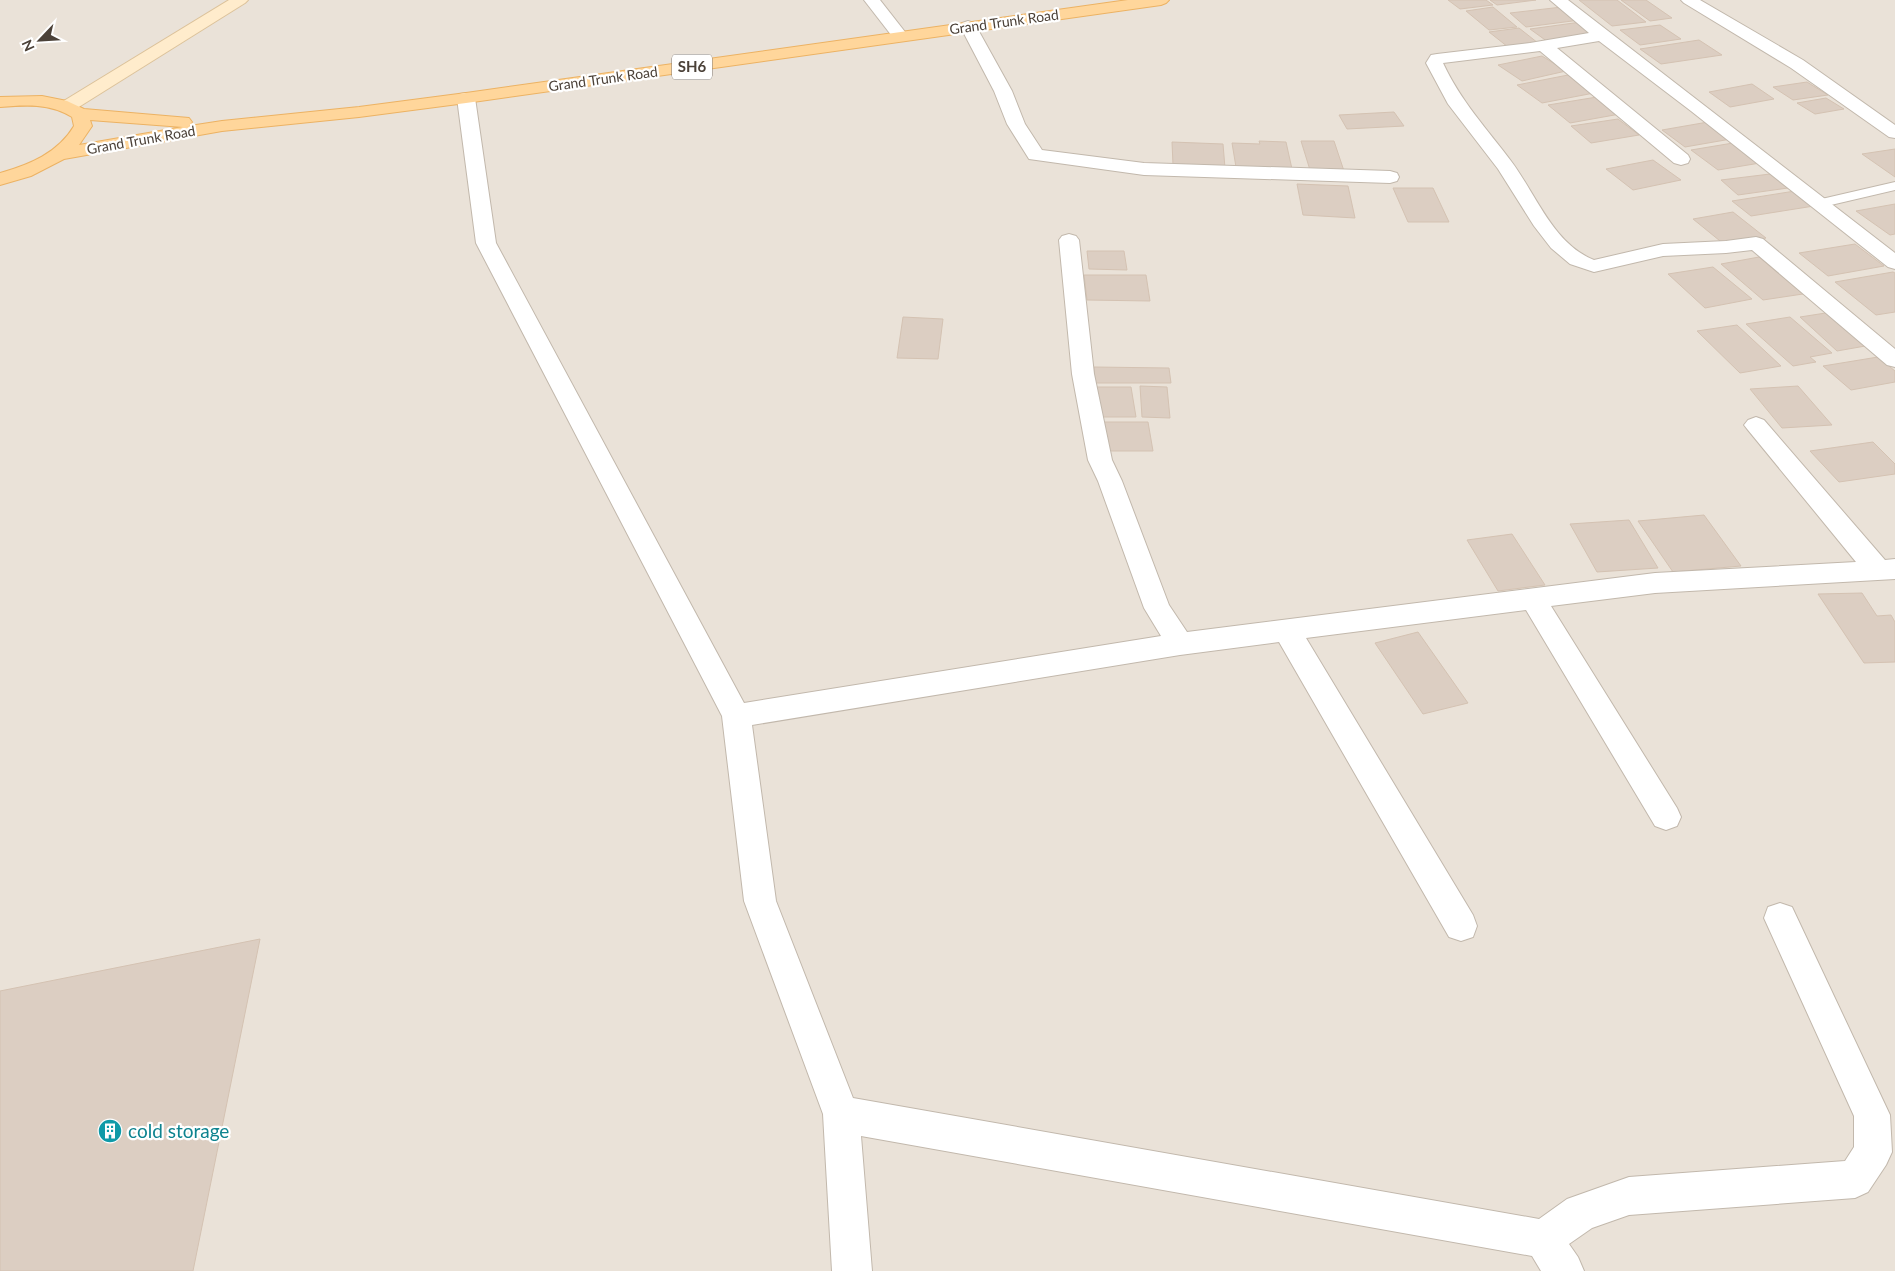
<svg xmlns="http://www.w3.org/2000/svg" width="1895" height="1271" viewBox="0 0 1895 1271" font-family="Lato,sans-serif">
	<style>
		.residential { fill: #eae2d8 }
		.building { fill: #dccec2; stroke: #d4c2b2 }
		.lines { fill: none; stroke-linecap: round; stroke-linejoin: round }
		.lane-casing { stroke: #c2b8ac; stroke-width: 2 }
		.street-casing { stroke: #c2b8ac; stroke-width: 2 }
		.secondary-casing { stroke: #dcc29a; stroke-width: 2 }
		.primary-casing { stroke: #ecb263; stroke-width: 2 }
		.lane { fill: #fff; fill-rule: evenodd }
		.street { fill: #fff; fill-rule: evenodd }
		.secondary { fill: #ffeccc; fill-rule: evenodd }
		.primary { fill: #ffd69b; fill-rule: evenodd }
		.labels { text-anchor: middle; stroke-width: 4.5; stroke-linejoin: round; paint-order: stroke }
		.far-street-label { font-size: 14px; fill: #4b4138; stroke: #fff }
		.shield { fill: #fff; stroke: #817a74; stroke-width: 1 }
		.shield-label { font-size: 15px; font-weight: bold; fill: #4b4138 }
		.near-culture-label { font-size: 19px; fill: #0d838f; stroke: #fff; text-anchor: start }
	</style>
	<rect width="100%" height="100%" fill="#f6f1ea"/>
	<!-- residential -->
	<rect class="residential" x="0" y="0" width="1895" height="1271"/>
	<!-- building -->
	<g class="building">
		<path d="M1448,0H1486L1493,5L1460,9Z"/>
		<path d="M1490,0H1536L1497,5Z"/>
		<path d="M1579,0H1617L1646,22L1612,26Z"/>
		<path d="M1621,0H1646L1672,18L1650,21Z"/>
		<path d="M1493,7L1517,27L1489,30L1466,11Z"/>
		<path d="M1562,7L1580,20L1526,27L1510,13Z"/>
		<path d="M1581,22L1600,35L1548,42L1530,29Z"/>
		<path d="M1660,25L1681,39L1640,45L1620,30Z"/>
		<path d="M1519,28L1538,43L1508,47L1489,32Z"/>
		<path d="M1699,40L1722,55L1661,64L1640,49Z"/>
		<path d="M1542,56L1566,71L1522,81L1498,65Z"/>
		<path d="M1568,75L1594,93L1542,103L1517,85Z"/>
		<path d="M1807,82L1828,95L1793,100L1773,87Z"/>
		<path d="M1752,84L1774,99L1730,107L1709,92Z"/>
		<path d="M1597,97L1620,114L1570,123L1548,105Z"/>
		<path d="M1826,98L1844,109L1815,114L1797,103Z"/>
		<path d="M1394,112L1404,126L1347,129L1339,115Z"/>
		<path d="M1618,119L1639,135L1591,143L1571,126Z"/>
		<path d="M1708,122L1731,139L1685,147L1662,130Z"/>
		<path d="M1259,141L1286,142L1292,169L1236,167L1232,143L1260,144Z"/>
		<path d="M1301,141H1334L1344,171L1310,170Z"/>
		<path d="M1172,142L1223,144L1225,168L1173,165Z"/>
		<path d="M1733,143L1760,163L1718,170L1691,150Z"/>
		<path d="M1895,149V177L1862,154Z"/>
		<path d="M1653,160L1681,180L1633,190L1606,169Z"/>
		<path d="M1770,174L1788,188L1738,195L1721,180Z"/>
		<path d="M1297,184L1348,186L1355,218L1303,215Z"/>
		<path d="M1393,188H1433L1449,222H1408Z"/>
		<path d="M1795,191L1814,206L1751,216L1732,201Z"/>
		<path d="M1895,204V234L1890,235L1856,211Z"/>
		<path d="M1733,212L1766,238L1725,245L1693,219Z"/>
		<path d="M1855,244L1884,266L1828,276L1799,253Z"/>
		<path d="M1087,251H1124L1127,270L1089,269Z"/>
		<path d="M1759,257L1803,294L1763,300L1721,264Z"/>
		<path d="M1713,267L1752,299L1705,308L1668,274Z"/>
		<path d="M1893,272L1895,273V312L1876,315L1835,282Z"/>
		<path d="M1084,275H1146L1150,301L1087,300Z"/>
		<path d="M1832,312L1871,345L1837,351L1800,317Z"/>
		<path d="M903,317L943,319L938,359L897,358Z"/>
		<path d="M1790,317L1832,353L1810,357L1816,362L1793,366L1746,324Z"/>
		<path d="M1737,325L1781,366L1740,373L1697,331Z"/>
		<path d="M1878,357L1895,371V382L1851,390L1823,366Z"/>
		<path d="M1094,367L1169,368L1171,383H1095Z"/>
		<path d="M1140,386L1167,387L1170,418L1142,417Z"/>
		<path d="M1798,386L1832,425L1782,428L1750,389Z"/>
		<path d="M1094,387H1131L1136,417H1097Z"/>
		<path d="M1097,422H1148L1153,451H1101Z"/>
		<path d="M1873,442L1895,464V474L1839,482L1810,451Z"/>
		<path d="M1704,515L1741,566L1673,572L1638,521Z"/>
		<path d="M1629,520L1658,568L1597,572L1570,524Z"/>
		<path d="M1512,534L1545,585L1498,591L1467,540Z"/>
		<path d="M1862,593L1877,616L1891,615L1895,622V662L1864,663L1818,594Z"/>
		<path d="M1418,632L1468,703L1423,714L1375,643Z"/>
		<path d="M260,939L193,1271H0V991Z"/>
	</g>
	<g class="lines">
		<!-- lane casing -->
		<g class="lane-casing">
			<path id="lane" d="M1895,182V190L1818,208L1813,207L1811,204L1813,201Z"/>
		</g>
		<!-- street casing -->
		<g class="street-casing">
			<g id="street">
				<path d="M864,0H880L909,37L907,40H895Z"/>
				<path d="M1550,0H1568L1895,253V269L1888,267L1691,111L1599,41L1557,48L1688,155L1690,159L1688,163L1681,165L1674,163L1540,51L1443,63C1460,100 1487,129 1511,161C1536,194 1553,244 1594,260L1663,244L1726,241L1756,237L1763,239L1895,349V367L1887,365L1752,250L1726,253L1663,256L1594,272L1570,264L1551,248L1534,226L1498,169L1448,104L1426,63L1431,55L1437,54L1530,43L1589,33Z"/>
				<path d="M1681,0H1700L1803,60L1895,125V138L1889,137L1791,68L1684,3Z"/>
				<path d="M968,21L974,23L976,26L1012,91L1025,124L1042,150L1144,163L1390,171L1397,173L1399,177L1397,181L1390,183L1144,175L1029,159L1007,124L994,91L960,26L962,23Z"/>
				<path d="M466,93L472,94L475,98L496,243L744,703L1161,636L1144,608L1098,481L1088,460L1072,374L1059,240L1062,236L1069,234L1076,236L1079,240L1094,374L1112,460L1122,481L1169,605L1187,632L1655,573L1856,562L1748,430L1744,425L1748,420L1756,417L1764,420L1885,560L1895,559V579L1655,593L1551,606L1677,808L1681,817L1677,826L1666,830L1655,826L1526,610L1306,638L1473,915L1477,926L1473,937L1461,941L1449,937L1279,642L1180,655L752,725L776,901L853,1098L1539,1219L1567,1199L1629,1177L1845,1161L1854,1147V1116L1764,918L1768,907L1780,903L1792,907L1890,1115L1892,1152L1886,1165L1868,1192L1855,1198L1629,1215L1592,1228L1569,1244L1578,1257L1584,1271H1541L1532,1256L861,1136L872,1271H832L823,1114L744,901L722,716L476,243L457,98L460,94Z"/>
			</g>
		</g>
		<!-- secondary casing -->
		<g class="secondary-casing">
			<path id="secondary" d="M229,0H248L245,3L74,110L68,111L62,110L59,106L62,102Z"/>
		</g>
		<!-- primary casing -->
		<g class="primary-casing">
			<path id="primary" d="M1128,0H1169L1166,3L1161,5L466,103L359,117L222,131L64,159L31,176L0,185V173C29,165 58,153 74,126L72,117C49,103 25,105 0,107V97L42,96L67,101L84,109L189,118L192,122L189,126L183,127L222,121L359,107L466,93ZM90,120L183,127L79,145L92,126Z"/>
		</g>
		<!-- lane -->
		<use href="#lane" class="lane"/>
		<!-- street -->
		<use href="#street" class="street"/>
		<!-- secondary -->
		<use href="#secondary" class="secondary"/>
		<!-- primary -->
		<use href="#primary" class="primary"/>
	</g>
	<!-- icons -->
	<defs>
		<g id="building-disc" transform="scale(1.25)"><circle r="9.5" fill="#0f9aa8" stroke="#fff"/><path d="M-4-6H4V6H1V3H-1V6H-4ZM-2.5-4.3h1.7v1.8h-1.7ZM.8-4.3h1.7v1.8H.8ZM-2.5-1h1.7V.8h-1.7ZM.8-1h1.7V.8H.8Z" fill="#fff"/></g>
	</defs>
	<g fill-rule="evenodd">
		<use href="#building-disc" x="110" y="1131"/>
	</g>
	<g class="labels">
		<!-- far-street labels -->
		<g class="far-street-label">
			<text transform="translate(1004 22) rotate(-8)" y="5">Grand Trunk Road</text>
			<text transform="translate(603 79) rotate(-8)" y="5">Grand Trunk Road</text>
			<text transform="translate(141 140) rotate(-10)" y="5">Grand Trunk Road</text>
		</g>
		<!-- shield labels -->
		<rect class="shield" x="672" y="54.5" width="40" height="25" rx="4"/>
		<g class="shield-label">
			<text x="692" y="72">SH6</text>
		</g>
		<!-- near-culture labels -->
		<g class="near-culture-label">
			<text x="128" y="1138">cold storage</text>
		</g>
	</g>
	<!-- north arrow -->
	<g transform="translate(40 40) rotate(245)" stroke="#ffffff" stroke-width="4" paint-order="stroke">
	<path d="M0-4L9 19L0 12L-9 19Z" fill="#4b4138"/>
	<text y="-8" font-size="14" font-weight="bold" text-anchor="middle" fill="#4b4138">N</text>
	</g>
</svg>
